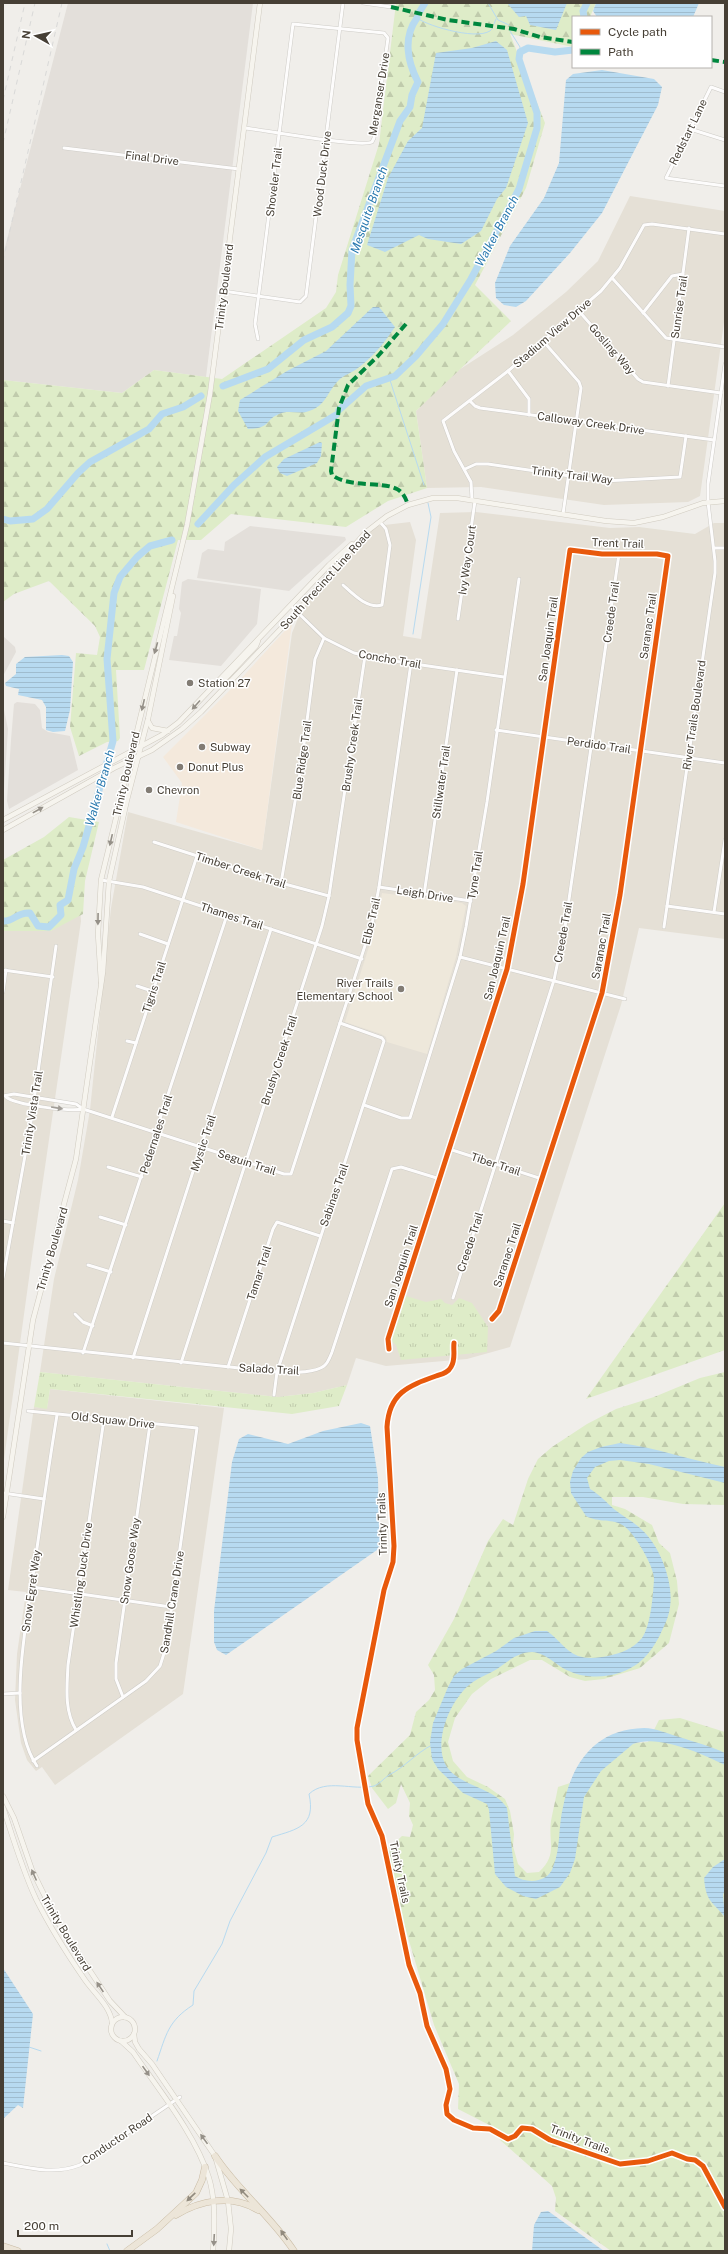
<svg xmlns="http://www.w3.org/2000/svg" width="728" height="2254" viewBox="0 0 728 2254" font-family="'Public Sans',sans-serif">
	<style>
		.residential { fill: #e5e0d6 }
		.commercial { fill: #f4e9dc }
		.industrial { fill: #e3dfda }
		.education { fill: #eee8db }
		.forest { fill: url(#forest-firs) }
		.park { fill: url(#park-tufts) }
		.water { fill: url(#water-rules) }
		.lines { fill: none; stroke-linecap: round; stroke-linejoin: round }
		.stream { stroke: #b7daf0; stroke-width: 1 }
		.river { stroke: #b7daf0; stroke-width: 7 }
		.street-casing { stroke: #ceccc7; stroke-width: 4 }
		.secondary-casing { stroke: #d0cbc0; stroke-width: 5.5 }
		.highway-casing { stroke: #c9bba4; stroke-width: 7 }
		.street { stroke: #fdfcfc; stroke-width: 3 }
		.secondary { stroke: #f6f4ee; stroke-width: 4.5 }
		.highway { stroke: #ece5d8; stroke-width: 6 }
		.rail { stroke: #d9d9d8; stroke-width: 1; stroke-dasharray: 5 5; stroke-linecap: butt }
		.quiet { stroke: #00873e; stroke-width: 4; stroke-dasharray: 8 4; stroke-linecap: butt }
		.cycleway-casing { stroke: #fff; stroke-width: 8 }
		.cycleway { stroke: #e8590c; stroke-width: 5 }
		.oneway { fill: #959088 }
		.oneway2 { fill: #a29e98 }
		.oneway3 { fill: #918a7e }
		.poi-dot { fill: #827c74; stroke: #fff; stroke-width: 1.5 }
		.labels { text-anchor: middle; stroke-width: 3; stroke-linejoin: round; paint-order: stroke }
		.street-label { font-size: 11px; fill: #463f35; stroke: #fff }
		.poi-label { font-size: 11px; fill: #463f35; stroke: #fff; text-anchor: start }
		.water-label { font-size: 12px; font-style: italic; fill: #2879af; stroke: #fff }
	</style>
	<defs>
		<pattern id="forest-firs" width="22" height="20" patternUnits="userSpaceOnUse"><rect width="22" height="20" fill="#deecc8"/><path d="M5 1l3.5 6h-7zM16 11l3.5 6h-7z" fill="#c0cbac"/></pattern>
		<pattern id="park-tufts" width="24" height="20" patternUnits="userSpaceOnUse"><rect width="24" height="20" fill="#deecc8"/><path d="M3 7l-1-3M5 7V3M7 7l1-3M15 17l-1-3M17 17v-4M19 17l1-3" fill="none" stroke="#c0cbac"/></pattern>
		<pattern id="water-rules" width="6" height="5" patternUnits="userSpaceOnUse"><rect width="6" height="5" fill="#b7daf0"/><path d="M0 2.5h6" fill="none" stroke="#9fbcce"/></pattern>
	</defs>
	<rect width="100%" height="100%" fill="#f0eeea"/>
	<!-- residential -->
	<g class="residential">
		<path d="M630,196L725,211V315L700,496L688,502L604,505L481,487L427,488L416,411L454,373L513,335L566,292L598,261Z"/>
		<path d="M476,512L610,528L639,527L695,534L714,523H725V939L639,928L621,1005L510,1347L467,1359L386,1366L356,1358L347,1385L313,1393L278,1397L40,1372L54,1279L78,1180L90,1110L111,908L128,812L262,850L292,633L303,606L376,526L410,522L416,540L403,636L421,639L440,513Z"/>
		<path d="M80,909L81,921L33,1249L3,1467V931H51Z"/>
		<path d="M50,1389L224,1408L183,1694L55,1785L42,1767L36,1771L27,1760L21,1743L15,1700L17,1654L26,1592L8,1590L34,1407L47,1408Z"/>
	</g>
	<!-- commercial -->
	<path class="commercial" d="M292,623L262,850L176,822L182,783L163,757L235,685Z"/>
	<!-- industrial -->
	<g class="industrial">
		<path d="M68,3H253L206,377L154,370L122,393L3,380V255Z"/>
		<path d="M250,526L345,537L346,540L289,591L197,578L202,553L208,549L224,551L225,542Z"/>
		<path d="M188,579L261,589L257,624L221,666L169,660L174,636H177L181,613L179,609L182,582Z"/>
		<path d="M3,636L15,647L16,652L3,676Z"/>
		<path d="M17,702L35,704L40,710L42,728L48,732L70,736L78,770L9,809L7,801L11,740L14,704Z"/>
		<path d="M3,705L8,729L3,805Z"/>
	</g>
	<!-- education -->
	<path class="education" d="M382,893L462,903L466,906L456,957L427,1054L387,1042L386,1037L381,1034L345,1022L374,931Z"/>
	<!-- forest -->
	<g class="forest">
		<path d="M396,3H596L590,17H573V47L510,34L545,123L526,188L475,285L511,321L416,411L427,488L388,501L346,527L231,514L201,540H178L144,670H116L120,738L118,741L107,742L79,756L70,727L76,653L97,655L100,637L95,626L49,581L14,594L3,602V380L122,393L154,370L222,379L326,308L336,292L338,275L379,144Z"/>
		<path d="M69,817L99,822L85,881L83,914L51,931H3V860L44,837Z"/>
		<path d="M725,1203V1350L586,1399Z"/>
		<path d="M725,1372V1505L683,1504L643,1497H612V1505L625,1509L652,1525L659,1543L670,1553L677,1581L679,1604L669,1643L640,1668L604,1679L585,1681L570,1677L542,1660H530L491,1679L472,1694L455,1718L448,1742L453,1761L467,1777L488,1787L505,1799L510,1811L514,1834L513,1846L518,1864L527,1873L539,1872C558,1854 548,1843 551,1821C553,1810 556,1798 558,1787L582,1779L626,1744L648,1742L659,1720L680,1718L725,1732V2251H611L555,2211L556,2198L552,2186L500,2140L495,2128L458,2109L459,2084L434,2025L386,1863L388,1849L402,1836L410,1837L413,1825L409,1816L410,1803L401,1784L396,1803L388,1809L372,1788L368,1776L410,1735L416,1712L429,1700L435,1690L434,1675L428,1665L454,1619L488,1541L503,1519L513,1525L528,1479L538,1459L552,1447L587,1424L616,1409L654,1397L700,1378Z"/>
	</g>
	<!-- park -->
	<g class="park">
		<path d="M406,1296L426,1302L441,1299L445,1303L452,1305L459,1298L472,1303L488,1327L487,1352L401,1360L396,1345L390,1340Z"/>
		<path d="M40,1372L278,1397L313,1393L347,1385L339,1406L292,1414L50,1389L47,1409L34,1407Z"/>
	</g>
	<!-- water -->
	<g class="water">
		<path d="M507,3H567L556,30L530,25L526,16L519,17Z"/>
		<path d="M596,3H699L693,17H597L593,11Z"/>
		<path d="M496,41L507,50L528,123L506,188L497,199L481,231L461,244L428,239L419,235L385,252L367,245L388,178L408,141L422,128L436,53L472,48Z"/>
		<path d="M602,70L654,79L662,87L658,105L602,213L570,253L526,301L516,307L504,305L496,298L495,283L510,246L544,198L559,163L566,80L573,74Z"/>
		<path d="M373,307H379L395,327C385,342 373,357 358,368C352,373 343,375 338,381C327,392 326,406 309,411C299,415 289,409 279,414C263,421 272,428 248,429L238,411L240,400L287,371L326,351Z"/>
		<path d="M320,442L322,443L321,456L317,463L287,476L280,473L277,467L284,459Z"/>
		<path d="M62,655L69,656L73,662L70,710L65,731L53,732L46,730V707L42,700L18,695L19,689L6,686L5,683L16,674V664L25,657Z"/>
		<path d="M361,1423L370,1426L378,1478L379,1529L382,1540L377,1550L226,1655L217,1650L214,1642V1611L232,1462L239,1439L248,1434L288,1444L323,1431Z"/>
		<path d="M620,1443C654,1447 690,1460 725,1467V1483L649,1464L620,1460L609,1461L595,1467L587,1478L590,1489C599,1494 607,1503 615,1510C624,1517 634,1522 642,1530C660,1546 674,1583 670,1607C669,1617 664,1626 660,1635C650,1654 640,1666 619,1673C605,1678 583,1678 569,1671C556,1666 547,1653 532,1652C518,1652 507,1662 497,1669C489,1674 480,1677 473,1682C453,1696 438,1730 442,1754C447,1787 493,1784 507,1808L515,1876C527,1884 548,1883 553,1867C561,1848 558,1827 563,1807C572,1763 595,1729 644,1728C656,1728 668,1734 679,1737C695,1742 710,1746 725,1753V1765C702,1754 659,1734 633,1744L601,1771L584,1797L575,1859L570,1873L560,1887L536,1899L523,1896L506,1887L495,1874L489,1810L487,1804L463,1793L438,1769L432,1759L430,1742L433,1723L448,1687L454,1676L462,1669L496,1651L514,1638L535,1631H547C558,1638 565,1651 578,1656C587,1659 598,1658 608,1656C621,1653 633,1649 642,1638C651,1625 653,1595 654,1579C654,1566 635,1534 624,1526C613,1518 598,1523 586,1516L571,1493L570,1482L573,1471L581,1458L588,1452L601,1447Z"/>
		<path d="M725,1859V1889L723,1895L725,1917C712,1901 706,1902 704,1878L713,1867Z"/>
		<path d="M3,1968L33,2014L23,2108L18,2105L3,2119Z"/>
		<path d="M548,2211L604,2251H532L534,2225L541,2212Z"/>
	</g>
	<g class="lines">
		<!-- stream -->
		<g class="stream">
			<path d="M488,3L498,20L509,25"/>
			<path d="M417,18C429,27 483,42 492,29"/>
			<path d="M494,24L496,19"/>
			<path d="M510,31L520,47V52"/>
			<path d="M389,377L424,485"/>
			<path d="M413,634L431,517L428,503"/>
			<path d="M29,2047L41,2051"/>
			<path d="M157,2061C166,2035 168,2021 193,2005L194,1991L222,1944L230,1921L266,1853L272,1837C298,1829 316,1826 309,1794C326,1778 353,1791 374,1786C380,1784 384,1778 389,1775C405,1767 416,1753 432,1745"/>
			<path d="M107,2244L110,2251"/>
		</g>
		<!-- river -->
		<g class="river">
			<path d="M420,11L425,3"/>
			<path d="M584,17L583,11L587,3"/>
			<path d="M223,386L268,369L304,340L332,327L348,313L351,306L350,285L352,250L400,121L410,107L412,95L418,82C407,61 403,37 417,18"/>
			<path d="M339,410L366,386L395,376L416,356L443,324L471,279L519,189L537,128V113L519,59L520,52L528,48L555,52L573,50"/>
			<path d="M3,519L10,521L33,519L47,509L78,473L90,462L149,429L162,414L183,407L201,396"/>
			<path d="M198,524L234,485L265,457L336,415"/>
			<path d="M3,921C14,922 16,912 30,913L38,926L49,927L61,915L60,905L68,900L74,869L83,847L113,741L107,659L114,593L120,577L137,557L150,546L172,540"/>
		</g>
		<!-- street casing -->
		<g class="street-casing">
			<g id="street">
				<path d="M363,3L391,7"/>
				<path d="M725,92L711,87L666,178L725,186"/>
				<path d="M245,128C263,130 361,148 372,142L374,138L388,38L384,33L293,24L255,324L258,339"/>
				<path d="M690,129L725,140"/>
				<path d="M64,148L239,169"/>
				<path d="M613,279L666,338L725,347"/>
				<path d="M223,291L300,302L306,296L343,3"/>
				<path d="M578,310L638,379L643,382L721,393"/>
				<path d="M643,313L672,276L683,274"/>
				<path d="M543,341L579,382L581,388L563,514"/>
				<path d="M508,371L529,399V415"/>
				<path d="M668,386L689,228"/>
				<path d="M470,401L475,406L480,408L714,440"/>
				<path d="M465,469L476,464H488L604,481L680,477L686,436"/>
				<path d="M472,500L471,482L454,451L443,421L508,371L601,291L620,268L644,225L652,224L725,234"/>
				<path d="M714,548H725"/>
				<path d="M343,585C353,594 367,609 382,605L390,545L386,529L380,522"/>
				<path d="M291,606L324,638L354,653L387,660L504,677"/>
				<path d="M458,619L475,501"/>
				<path d="M496,730L725,763"/>
				<path d="M154,842L281,883L329,896"/>
				<path d="M101,880L143,887L362,959"/>
				<path d="M281,883L301,767L315,659L324,638"/>
				<path d="M379,887L471,901"/>
				<path d="M424,895L457,670"/>
				<path d="M667,906L725,914"/>
				<path d="M714,912L725,840"/>
				<path d="M664,927L715,573V561L708,502V484L725,364"/>
				<path d="M140,934L168,944"/>
				<path d="M460,957L625,999"/>
				<path d="M3,970L53,977"/>
				<path d="M137,986L152,991"/>
				<path d="M3,992L6,970"/>
				<path d="M127,1041L136,1043"/>
				<path d="M3,1096L14,1094L76,1104L83,1109L284,1174H291L372,924L379,887L411,663"/>
				<path d="M6,1097C16,1105 71,1112 83,1109"/>
				<path d="M364,1105L401,1118H410L460,957L466,927L487,802L519,579"/>
				<path d="M112,1117L197,856"/>
				<path d="M449,1149L542,1179"/>
				<path d="M108,1167L142,1177"/>
				<path d="M100,1217L126,1225"/>
				<path d="M3,1221L13,1223"/>
				<path d="M88,1265L111,1272"/>
				<path d="M3,1278L30,1128L56,946"/>
				<path d="M453,1298L554,980L565,927L619,554"/>
				<path d="M75,1314L83,1322L93,1326"/>
				<path d="M3,1343L277,1372C290,1372 313,1374 324,1366C328,1363 330,1357 332,1352L392,1169L401,1167L440,1179"/>
				<path d="M389,1349L388,1339L507,969L523,884L570,550L602,554H657L668,556L620,895L602,993L499,1311L492,1319"/>
				<path d="M83,1353L227,915"/>
				<path d="M133,1358L271,929"/>
				<path d="M181,1363L322,926L329,896L365,656"/>
				<path d="M228,1367L273,1229L277,1222L320,1236"/>
				<path d="M274,1395L277,1372L384,1041L382,1038L340,1023"/>
				<path d="M28,1411L197,1428L166,1647L160,1666L146,1681L33,1761"/>
				<path d="M3,1493L44,1499"/>
				<path d="M32,1587L171,1607"/>
				<path d="M3,1694L20,1693"/>
				<path d="M123,1697L116,1679V1663L150,1424"/>
				<path d="M76,1730C64,1710 67,1687 68,1665L104,1419"/>
				<path d="M37,1766C4,1718 28,1617 35,1562C42,1513 49,1464 57,1415"/>
				<path d="M3,2163C29,2168 54,2175 80,2165L180,2097"/>
			</g>
		</g>
		<!-- secondary casing -->
		<g class="secondary-casing">
			<g id="secondary">
				<path d="M225,686L223,681L256,646L258,641"/>
				<path d="M148,721L152,728L168,731"/>
				<path d="M3,820L162,735L179,722L329,565L352,544"/>
				<path d="M3,830L114,768L152,750L182,729L201,712L297,612L365,533L387,516L408,505L433,498H457L606,521L634,523L663,517L703,503L725,501"/>
				<path d="M101,982L98,934L101,880L187,525L210,394L260,3"/>
				<path d="M3,1517L33,1320L76,1159L103,972L109,881L127,800L148,719L173,596"/>
				<path d="M3,1796L14,1818L32,1870L57,1921L110,2001L125,2017"/>
				<path d="M3,1807C13,1838 22,1869 36,1899C50,1927 67,1954 85,1980C94,1993 111,2007 112,2023"/>
				<circle cx="123" cy="2029" r="12"/>
				<path d="M134,2034L135,2042L139,2049L152,2064L215,2156L228,2201L231,2229L229,2251"/>
				<path d="M121,2041L133,2052C158,2089 196,2135 209,2178C216,2201 215,2227 213,2251"/>
			</g>
		</g>
		<!-- highway casing -->
		<g class="highway-casing">
			<g id="highway">
				<path d="M215,2156C238,2191 271,2216 294,2251"/>
				<path d="M176,2215C201,2200 232,2194 258,2210"/>
				<path d="M3,2246L18,2251"/>
				<path d="M3,2251H4"/>
				<path d="M127,2251L157,2229L196,2193L202,2180L205,2167"/>
			</g>
		</g>
		<!-- street -->
		<use href="#street" class="street"/>
		<!-- secondary -->
		<use href="#secondary" class="secondary"/>
		<!-- highway -->
		<use href="#highway" class="highway"/>
		<!-- rail -->
		<g class="rail">
			<path d="M3,100L25,3"/>
			<path d="M3,143L35,3"/>
			<path d="M3,261L62,3"/>
		</g>
		<!-- quiet -->
		<g class="quiet">
			<path d="M391,7L448,20L514,29L540,37L573,42"/>
			<path d="M711,60L725,62"/>
			<path d="M406,324L378,356L348,385L339,408L331,471L332,475C349,488 382,481 397,489C403,492 406,499 408,505"/>
		</g>
		<!-- cycleway casing -->
		<g class="cycleway-casing">
			<g id="cycleway">
				<path d="M454,1343C453,1351 456,1359 451,1367C448,1373 442,1374 436,1376C408,1386 389,1393 387,1427L394,1546L393,1562L384,1590L357,1728V1740L368,1804L382,1836L409,1965L420,1993L427,2026L446,2069L450,2089L446,2105L447,2114L454,2120L473,2128L490,2129L508,2139L515,2136L522,2128L532,2129L550,2140L620,2164L648,2161L672,2153L687,2159L695,2160L703,2166L725,2207"/>
				<path d="M389,1349L388,1339L507,969L523,884L570,550L602,554H657L668,556L620,895L602,993L499,1311L492,1319"/>
			</g>
		</g>
		<!-- cycleway -->
		<use href="#cycleway" class="cycleway"/>
	</g>
	<!-- one-way arrows -->
	<defs><path id="oneway-solid" d="M-6-.8H1V-3.2L6.5 0L1 3.2V.8H-6Z"/></defs>
	<g class="oneway">
		<use href="#oneway-solid" transform="translate(156 648) rotate(105)"/>
		<use href="#oneway-solid" transform="translate(143 705) rotate(103)"/>
		<use href="#oneway-solid" transform="translate(196 705) rotate(132)"/>
		<use href="#oneway-solid" transform="translate(38 810) rotate(-29)"/>
		<use href="#oneway-solid" transform="translate(111 840) rotate(103)"/>
		<use href="#oneway-solid" transform="translate(98 919) rotate(91)"/>
		<use href="#oneway-solid" transform="translate(34 1875) rotate(-114)"/>
		<use href="#oneway-solid" transform="translate(100 1987) rotate(-124)"/>
		<use href="#oneway-solid" transform="translate(146 2071) rotate(55)"/>
		<use href="#oneway-solid" transform="translate(204 2139) rotate(-126)"/>
		<use href="#oneway-solid" transform="translate(214 2240) rotate(93)"/>
	</g>
	<use class="oneway2" href="#oneway-solid" transform="translate(57 1108) rotate(9)"/>
	<g class="oneway3">
		<use href="#oneway-solid" transform="translate(244 2193) rotate(-135)"/>
		<use href="#oneway-solid" transform="translate(191 2197) rotate(136)"/>
		<use href="#oneway-solid" transform="translate(284 2235) rotate(-125)"/>
	</g>
	<!-- markers -->
	<g class="poi-dot">
		<circle cx="190" cy="683" r="4"/>
		<circle cx="202" cy="747" r="4"/>
		<circle cx="180" cy="767" r="4"/>
		<circle cx="149" cy="790" r="4"/>
		<circle cx="401" cy="989" r="4"/>
	</g>
	<g class="labels">
		<!-- street labels -->
		<g class="street-label">
			<text transform="translate(379 94) rotate(-81)" y="4">Merganser Drive</text>
			<text transform="translate(688 132) rotate(-64)" y="4">Redstart Lane</text>
			<text transform="translate(152 158) rotate(7)" y="4">Final Drive</text>
			<text transform="translate(322 174) rotate(-83)" y="4">Wood Duck Drive</text>
			<text transform="translate(274 182) rotate(-83)" y="4">Shoveler Trail</text>
			<text transform="translate(224 287) rotate(-83)" y="4">Trinity Boulevard</text>
			<text transform="translate(679 307) rotate(-82)" y="4">Sunrise Trail</text>
			<text transform="translate(552 333) rotate(-41)" y="4">Stadium View Drive</text>
			<text transform="translate(612 349) rotate(49)" y="4">Gosling Way</text>
			<text transform="translate(591 423) rotate(8)" y="4">Calloway Creek Drive</text>
			<text transform="translate(572 475) rotate(7)" y="4">Trinity Trail Way</text>
			<text transform="translate(618 543) rotate(2)" y="4">Trent Trail</text>
			<text transform="translate(467 560) rotate(-82)" y="4">Ivy Way Court</text>
			<text transform="translate(325 580) rotate(-48)" y="4">South Precinct Line Road</text>
			<text transform="translate(611 612) rotate(-82)" y="4">Creede Trail</text>
			<text transform="translate(648 626) rotate(-82)" y="4">Saranac Trail</text>
			<text transform="translate(548 639) rotate(-82)" y="4">San Joaquin Trail</text>
			<text transform="translate(390 659) rotate(10)" y="4">Concho Trail</text>
			<text transform="translate(694 715) rotate(-82)" y="4">River Trails Boulevard</text>
			<text transform="translate(352 745) rotate(-82)" y="4">Brushy Creek Trail</text>
			<text transform="translate(599 745) rotate(8)" y="4">Perdido Trail</text>
			<text transform="translate(302 760) rotate(-82)" y="4">Blue Ridge Trail</text>
			<text transform="translate(126 774) rotate(-77)" y="4">Trinity Boulevard</text>
			<text transform="translate(441 782) rotate(-82)" y="4">Stillwater Trail</text>
			<text transform="translate(241 870) rotate(18)" y="4">Timber Creek Trail</text>
			<text transform="translate(475 875) rotate(-81)" y="4">Tyne Trail</text>
			<text transform="translate(425 894) rotate(9)" y="4">Leigh Drive</text>
			<text transform="translate(232 916) rotate(18)" y="4">Thames Trail</text>
			<text transform="translate(371 921) rotate(-77)" y="4">Elbe Trail</text>
			<text transform="translate(563 932) rotate(-80)" y="4">Creede Trail</text>
			<text transform="translate(601 946) rotate(-80)" y="4">Saranac Trail</text>
			<text transform="translate(497 958) rotate(-77)" y="4">San Joaquin Trail</text>
			<text transform="translate(154 987) rotate(-72)" y="4">Tigris Trail</text>
			<text transform="translate(279 1060) rotate(-72)" y="4">Brushy Creek Trail</text>
			<text transform="translate(32 1113) rotate(-81)" y="4">Trinity Vista Trail</text>
			<text transform="translate(156 1134) rotate(-72)" y="4">Pedernales Trail</text>
			<text transform="translate(203 1143) rotate(-72)" y="4">Mystic Trail</text>
			<text transform="translate(247 1162) rotate(18)" y="4">Seguin Trail</text>
			<text transform="translate(496 1164) rotate(18)" y="4">Tiber Trail</text>
			<text transform="translate(334 1195) rotate(-71)" y="4">Sabinas Trail</text>
			<text transform="translate(470 1242) rotate(-72)" y="4">Creede Trail</text>
			<text transform="translate(52 1249) rotate(-74)" y="4">Trinity Boulevard</text>
			<text transform="translate(507 1255) rotate(-72)" y="4">Saranac Trail</text>
			<text transform="translate(401 1266) rotate(-72)" y="4">San Joaquin Trail</text>
			<text transform="translate(259 1273) rotate(-72)" y="4">Tamar Trail</text>
			<text transform="translate(269 1369) rotate(3)" y="4">Salado Trail</text>
			<text transform="translate(113 1420) rotate(6)" y="4">Old Squaw Drive</text>
			<text transform="translate(382 1524) rotate(-92)" y="4">Trinity Trails</text>
			<text transform="translate(130 1561) rotate(-82)" y="4">Snow Goose Way</text>
			<text transform="translate(81 1575) rotate(-82)" y="4">Whistling Duck Drive</text>
			<text transform="translate(31 1591) rotate(-82)" y="4">Snow Egret Way</text>
			<text transform="translate(172 1602) rotate(-81)" y="4">Sandhill Crane Drive</text>
			<text transform="translate(400 1872) rotate(78)" y="4">Trinity Trails</text>
			<text transform="translate(66 1933) rotate(59)" y="4">Trinity Boulevard</text>
			<text transform="translate(117 2139) rotate(-34)" y="4">Conductor Road</text>
			<text transform="translate(580 2139) rotate(21)" y="4">Trinity Trails</text>
		</g>
		<!-- poi labels -->
		<g class="poi-label">
			<text x="198" y="687">Station 27</text>
			<text x="210" y="751">Subway</text>
			<text x="188" y="771">Donut Plus</text>
			<text x="157" y="794">Chevron</text>
			<text x="393" y="987" text-anchor="end">River Trails<tspan x="393" dy="13">Elementary School</tspan></text>
		</g>
		<!-- water labels -->
		<g class="water-label">
			<text transform="translate(369 210) rotate(-71)" y="4">Mesquite Branch</text>
			<text transform="translate(497 231) rotate(-62)" y="4">Walker Branch</text>
			<text transform="translate(100 788) rotate(-74)" y="4">Walker Branch</text>
		</g>
	</g>
	<!-- border -->
	<rect width="728" height="2254" fill="none" stroke="#463f35" stroke-width="8"/>
	<!-- legend -->
	<rect x="572" y="16" width="140" height="52" fill="#ffffff" stroke="#b5b2ae"/>
	<rect x="580" y="29" width="20" height="6" fill="#e8590c" stroke="#b5b2ae"/>
	<text x="608" y="36" font-size="12" fill="#463f35">Cycle path</text>
	<rect x="580" y="49" width="20" height="6" fill="#00873e" stroke="#b5b2ae"/>
	<text x="608" y="56" font-size="12" fill="#463f35">Path</text>
	<!-- north arrow -->
	<g transform="translate(36 36) rotate(278)" stroke="#ffffff" stroke-width="3" paint-order="stroke">
	<path d="M0-3L7 15L0 10L-7 15Z" fill="#463f35"/>
	<text y="-6" font-size="11" font-weight="bold" text-anchor="middle" fill="#463f35">N</text>
	</g>
	<!-- scale -->
	<path d="M18 2230v6h114v-6" fill="none" stroke="#463f35" stroke-width="2"/>
	<text x="24" y="2230" font-size="12" fill="#463f35" stroke="#ffffff" stroke-width="3" paint-order="stroke">200 m</text>
</svg>
